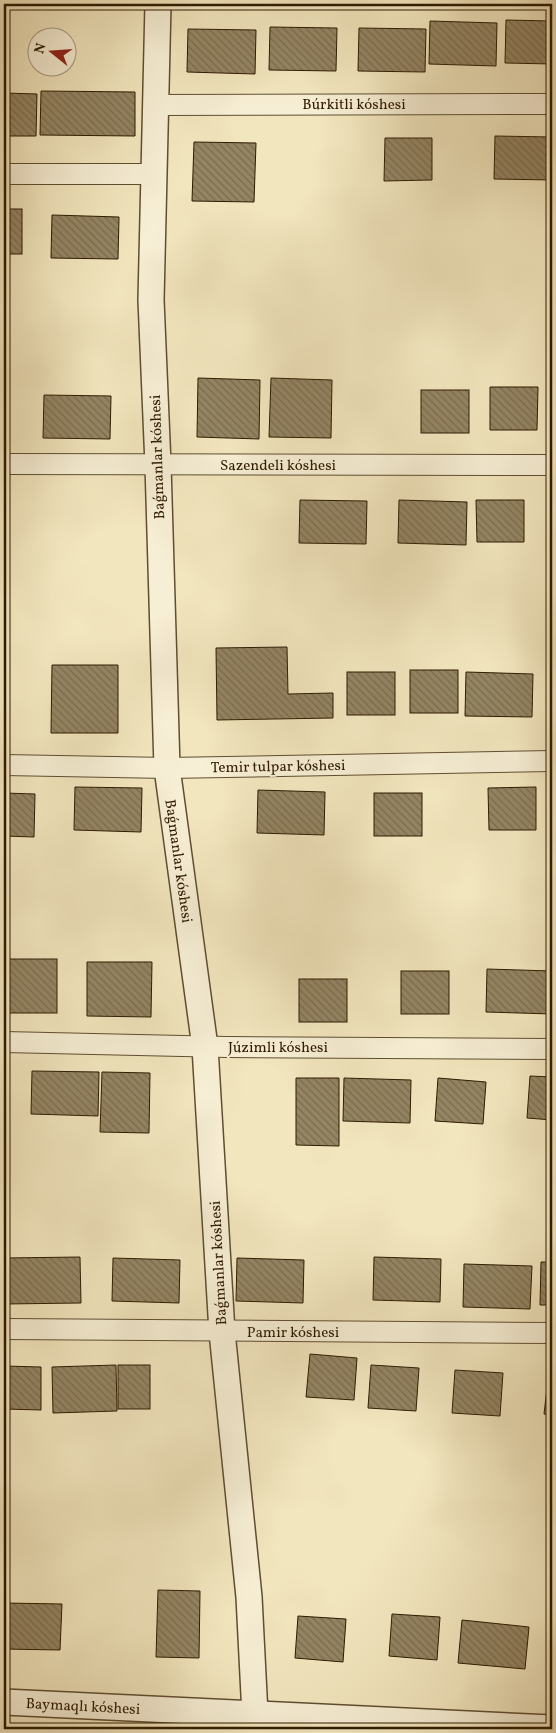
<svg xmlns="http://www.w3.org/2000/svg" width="556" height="1733" viewBox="0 0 556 1733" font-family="Vollkorn,serif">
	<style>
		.building { fill: url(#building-back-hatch); stroke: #2e1b00 }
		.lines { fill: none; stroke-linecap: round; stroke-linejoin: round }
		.minor-casing { stroke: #5f4e30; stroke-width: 22 }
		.tertiary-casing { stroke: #5f4e30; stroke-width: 28 }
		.minor { stroke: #f7efd5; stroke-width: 20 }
		.tertiary { stroke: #f7efd5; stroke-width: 25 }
		.labels { text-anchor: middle; stroke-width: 4; stroke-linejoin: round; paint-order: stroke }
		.street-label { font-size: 15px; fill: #2e1b00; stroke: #f7efd5 }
	</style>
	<defs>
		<pattern id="building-back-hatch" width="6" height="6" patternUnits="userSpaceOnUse" patternTransform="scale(1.25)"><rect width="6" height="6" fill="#948563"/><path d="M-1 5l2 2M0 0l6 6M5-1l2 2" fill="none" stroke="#796c4f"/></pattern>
	</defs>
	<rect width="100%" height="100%" fill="#f2e6be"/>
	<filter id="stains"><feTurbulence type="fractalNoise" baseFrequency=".004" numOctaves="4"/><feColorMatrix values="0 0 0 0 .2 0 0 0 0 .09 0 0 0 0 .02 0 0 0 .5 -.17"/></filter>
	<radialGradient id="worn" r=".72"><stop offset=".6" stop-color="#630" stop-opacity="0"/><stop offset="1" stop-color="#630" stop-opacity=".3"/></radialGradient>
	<!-- building -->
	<g class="building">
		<path d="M506,20L552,21V64L505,63Z"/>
		<path d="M430,21L497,23L496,66L429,64Z"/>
		<path d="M270,27L337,28L336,71L269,70Z"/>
		<path d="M359,28L426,29L425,72L358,71Z"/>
		<path d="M188,29L256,30L255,74L187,72Z"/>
		<path d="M41,91L135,92V136L40,135Z"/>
		<path d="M4,93L37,94L36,136H4Z"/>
		<path d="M495,136L552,137V180L494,179Z"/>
		<path d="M385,138H432V180L384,181Z"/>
		<path d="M194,142L256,143L254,202L192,201Z"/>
		<rect x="4" y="209" width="18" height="45"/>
		<path d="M52,215L119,217L118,259L51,258Z"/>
		<path d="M198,378L260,380L259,439L197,437Z"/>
		<path d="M271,378L332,380L331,438L269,437Z"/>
		<path d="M490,387H538L537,430H490Z"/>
		<rect x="421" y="390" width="48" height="43"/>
		<path d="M4,391H8L7,434H4Z"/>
		<path d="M44,395L111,396L110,439L43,438Z"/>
		<path d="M300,500L367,501L366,544L299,543Z"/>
		<path d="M399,500L467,502L466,545L398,543Z"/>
		<path d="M476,500H524V542H477Z"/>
		<path d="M287,647L288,694L333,693V718L217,720L216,648Z"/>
		<path d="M52,665H118V733H51Z"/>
		<rect x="410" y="670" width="48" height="43"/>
		<rect x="347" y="672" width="48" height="43"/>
		<path d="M466,672L533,674L532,717L465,716Z"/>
		<path d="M75,787L142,788L141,832L74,830Z"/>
		<path d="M536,787V830H489L488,788Z"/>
		<path d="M258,790L325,792L324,835L257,833Z"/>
		<path d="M4,793L35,794L34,837L4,836Z"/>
		<rect x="374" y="793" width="48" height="43"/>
		<rect x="4" y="959" width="53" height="54"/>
		<path d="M87,962H152L151,1017L87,1016Z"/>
		<path d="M487,969L552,971V1014L486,1012Z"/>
		<rect x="401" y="971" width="48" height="43"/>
		<rect x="299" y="979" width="48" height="43"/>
		<path d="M32,1071L99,1072L98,1116L31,1114Z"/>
		<path d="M102,1072L150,1073L149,1133L100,1132Z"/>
		<path d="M530,1076L552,1077V1120L527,1118Z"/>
		<path d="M296,1078H339V1146L296,1145Z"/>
		<path d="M344,1078L411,1080L410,1123L343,1121Z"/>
		<path d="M438,1078L486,1082L483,1124L435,1121Z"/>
		<path d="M80,1257L81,1303L4,1304V1258Z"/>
		<path d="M374,1257L441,1259L440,1302L373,1300Z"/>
		<path d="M113,1258L180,1260L179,1303L112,1301Z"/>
		<path d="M237,1258L304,1260L303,1303L236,1301Z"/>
		<path d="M541,1262H552V1305H540Z"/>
		<path d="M464,1264L532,1266L530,1309L463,1307Z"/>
		<path d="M310,1354L357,1358L354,1400L306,1397Z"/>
		<path d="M116,1365L117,1411L53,1413L52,1367Z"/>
		<rect x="118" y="1365" width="32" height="44"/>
		<path d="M371,1365L419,1368L416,1411L368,1408Z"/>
		<path d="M4,1366L41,1367V1410L4,1409Z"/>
		<path d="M455,1370L503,1373L500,1416L452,1413Z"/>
		<path d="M549,1371L552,1372V1415L544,1414Z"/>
		<path d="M158,1590L200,1591L199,1658L156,1657Z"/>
		<path d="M4,1603L62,1604L60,1650L4,1649Z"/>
		<path d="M392,1614L440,1617L437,1660L389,1656Z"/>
		<path d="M298,1616L346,1619L343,1662L295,1658Z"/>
		<path d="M462,1620L529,1627L525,1669L458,1663Z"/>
	</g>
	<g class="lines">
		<!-- minor casing -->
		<g class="minor-casing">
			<g id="minor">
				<path d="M156,105L552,104"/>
				<path d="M4,174H155"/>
				<path d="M4,464L552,465"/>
				<path d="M4,765L167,768L552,761"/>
				<path d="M4,1042L227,1047L552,1049"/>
				<path d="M4,1329L552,1333"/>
			</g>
		</g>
		<!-- tertiary casing -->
		<g class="tertiary-casing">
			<g id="tertiary">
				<path d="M158,4L151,300L158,465L167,768L205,1047L222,1332L249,1597L255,1715"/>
				<path d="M4,1702L552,1728"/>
			</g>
		</g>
		<!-- minor -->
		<use href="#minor" class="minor"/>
		<!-- tertiary -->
		<use href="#tertiary" class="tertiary"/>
	</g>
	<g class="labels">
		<!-- street labels -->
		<g class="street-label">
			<text x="354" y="109">Búrkitli kóshesi</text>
			<text transform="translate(157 457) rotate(-92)" y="5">Baǵmanlar kóshesi</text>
			<text x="278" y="470">Sazendeli kóshesi</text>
			<text transform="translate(278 766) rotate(-1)" y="5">Temir tulpar kóshesi</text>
			<text transform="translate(179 861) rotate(82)" y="5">Baǵmanlar kóshesi</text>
			<text x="278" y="1052">Júzimli kóshesi</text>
			<text transform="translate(218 1263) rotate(-93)" y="5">Baǵmanlar kóshesi</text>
			<text x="293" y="1337">Pamir kóshesi</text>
			<text transform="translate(83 1706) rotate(3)" y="5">Baymaqlı kóshesi</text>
		</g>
	</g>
	<!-- margin -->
	<rect width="556" height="1733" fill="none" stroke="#f2e6be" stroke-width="20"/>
	<rect x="5" y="5" width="546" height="1723" fill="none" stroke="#2e1b00" stroke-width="2.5"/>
	<rect x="10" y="10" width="536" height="1713" fill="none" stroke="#2e1b00"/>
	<!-- north arrow -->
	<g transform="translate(52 52) rotate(287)"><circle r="24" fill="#f7efd5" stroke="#a79a80"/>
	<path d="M0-4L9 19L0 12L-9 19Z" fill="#8f2418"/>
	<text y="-8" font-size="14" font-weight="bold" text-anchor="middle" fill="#2e1b00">N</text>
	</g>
	<rect width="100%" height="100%" filter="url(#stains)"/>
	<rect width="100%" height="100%" fill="url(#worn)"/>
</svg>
